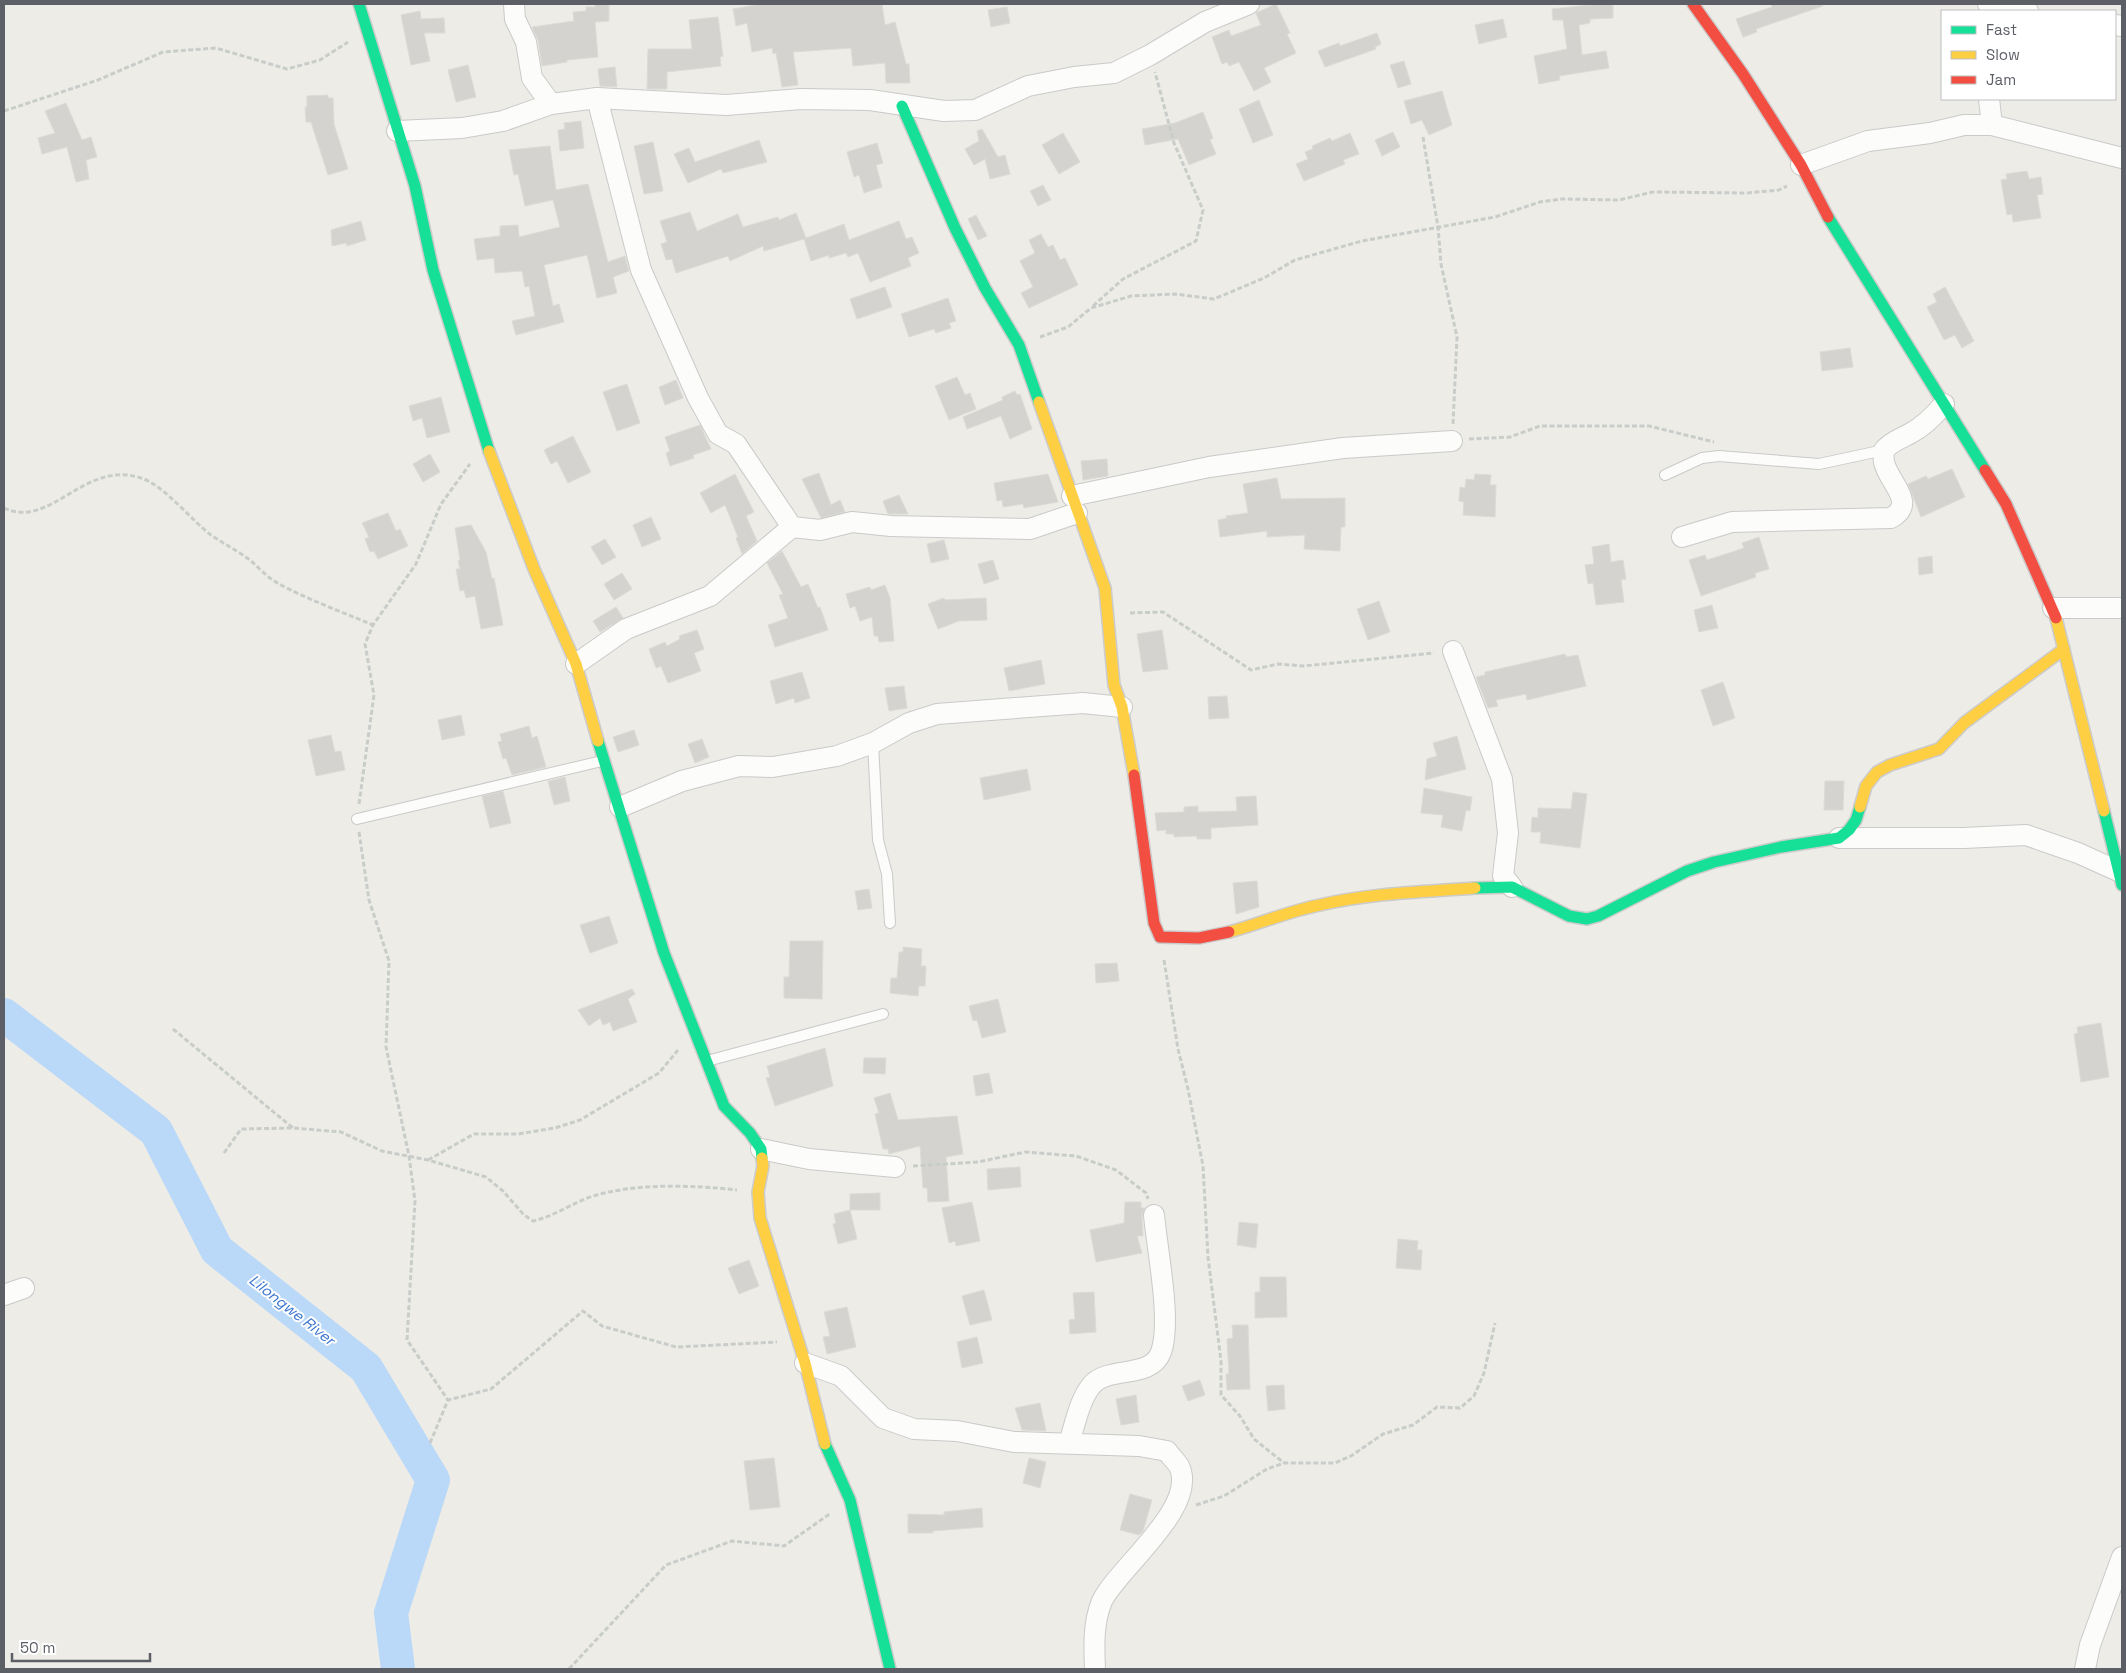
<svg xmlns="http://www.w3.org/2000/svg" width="2126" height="1673" viewBox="0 0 2126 1673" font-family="'Space Grotesk',sans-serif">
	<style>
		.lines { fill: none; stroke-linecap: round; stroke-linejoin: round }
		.river { stroke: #bad8f8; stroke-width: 34 }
		.building { fill: #d4d3d0; stroke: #dcdbd6 }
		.lane-casing { stroke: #c9cac9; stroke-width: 12 }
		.street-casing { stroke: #c9cac9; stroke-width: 22 }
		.fast-casing { stroke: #cbcbcc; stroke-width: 14 }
		.slow-casing { stroke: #cbcbcc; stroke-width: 14 }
		.jam-casing { stroke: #cbcbcc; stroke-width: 14 }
		.path { stroke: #c9cdca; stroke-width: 3; stroke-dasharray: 5 2.5; stroke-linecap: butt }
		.lane { stroke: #fcfcfb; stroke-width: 10 }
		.street { stroke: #fcfcfb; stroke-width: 20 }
		.fast { stroke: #16e098; stroke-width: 11 }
		.slow { stroke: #ffcf43; stroke-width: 11 }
		.jam { stroke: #f24e42; stroke-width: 11 }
		.labels { text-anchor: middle; stroke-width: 4; stroke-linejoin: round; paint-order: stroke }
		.water-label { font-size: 15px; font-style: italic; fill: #3b75ce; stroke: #fff }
	</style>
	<rect width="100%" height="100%" fill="#edece7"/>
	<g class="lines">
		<!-- river -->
		<path class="river" d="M4,1015L156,1131L217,1250L366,1368L433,1480L391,1613L398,1669"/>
	</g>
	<!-- building -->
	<g class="building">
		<path d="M595,4H609V21L595,22L598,57L567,60V62L542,66L538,40L532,27L574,21L573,12L586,11V7H595Z"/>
		<path d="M761,4H882L885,25L895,22L906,64H909L910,83H886L885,63L853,66L851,48L793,52L798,85L782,87L776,53L773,54L772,48L752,52L747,23L736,26L733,9Z"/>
		<path d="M1276,4L1290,33L1287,34L1296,53L1264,68L1271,82L1254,91L1239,62L1229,66L1227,62L1222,64L1212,37L1229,30L1231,36L1261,25L1256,13Z"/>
		<path d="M1599,4H1613V18L1590,19V23L1579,25L1582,55L1606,51L1609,68L1559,76L1560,80L1539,84L1534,56L1567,49L1563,20H1553L1552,9Z"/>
		<path d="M1771,4H1822L1823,6L1756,29L1757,32L1743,37L1736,19L1772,7Z"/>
		<path d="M1007,7L1010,23L991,27L988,10Z"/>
		<path d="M420,11L421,19L444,18L445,33H424L430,61L411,65L401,15Z"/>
		<path d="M718,17L723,56L720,57L721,66L667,72V89H647L648,49H692L689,20Z"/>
		<path d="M1503,19L1507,37L1479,44L1475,25Z"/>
		<path d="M1377,33L1381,44L1375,47L1376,49L1325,67L1318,51L1339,43L1340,46Z"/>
		<path d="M1404,61L1411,84L1398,88L1390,65Z"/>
		<path d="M468,65L476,97L456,102L448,70Z"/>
		<path d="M615,67L617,87L600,86L598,69Z"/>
		<path d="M1442,91L1452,125L1429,135L1422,120L1411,124L1404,101Z"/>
		<path d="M328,95V98H333L334,124L348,169L328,175L311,122H306L305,107H307V96Z"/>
		<path d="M1259,100L1273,135L1253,143L1239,109Z"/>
		<path d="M66,103L82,140L91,137L97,157L86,160L89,179L76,182L67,147L42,154L38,138L55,133L45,111Z"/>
		<path d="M1203,112L1213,138L1210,140L1216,154L1189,165L1178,139L1145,145L1142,129L1175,123Z"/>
		<path d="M581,121L584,148L560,151L558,130L565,129L564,123Z"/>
		<path d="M982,129L998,157L1005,155L1010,174L990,179L985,159L974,165L965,149L979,141L977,131Z"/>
		<path d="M1393,132L1400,147L1382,156L1375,140Z"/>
		<path d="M1063,133L1080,162L1059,174L1042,145Z"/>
		<path d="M1350,133L1359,154L1343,160L1345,164L1304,181L1296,164L1308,159L1305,152L1313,149L1312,146L1330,138L1332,141Z"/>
		<path d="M759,140L767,162L723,173L721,169L688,183L674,154L689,148L695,162Z"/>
		<path d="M653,142L663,191L644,194L634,146Z"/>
		<path d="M877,143L883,163L876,165L882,187L864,193L859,175L854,177L847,152Z"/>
		<path d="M550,146L556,190L588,184L608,262L625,256L629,271L613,277L617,293L597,298L587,255L544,265L553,306L559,304L564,322L516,335L512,321L535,316L529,286L525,287L522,271L495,273L494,258L477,260L474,239L500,236V226L518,225L519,237L560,227L553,200L525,206L518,174L514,175L509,150Z"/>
		<path d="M2027,171L2029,179L2041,177L2043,194L2037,195L2041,218L2013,222L2012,214L2007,215L2001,180L2007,179L2006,174Z"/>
		<path d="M1043,185L1051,200L1038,206L1030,191Z"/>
		<path d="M690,212L697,231L738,214L743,227L778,217L779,220L796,213L806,238L844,224L849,240L899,221L906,239L912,237L919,253L908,258L911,266L870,282L858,253L848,257L846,253L829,258V255L811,261L804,239L764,251L763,246L730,261L728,256L676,273L672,259L666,260L661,244L667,242L660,221Z"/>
		<path d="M976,215L987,236L978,240L968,219Z"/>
		<path d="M361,221L366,240L347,246L346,243L332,246L331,230Z"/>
		<path d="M1041,234L1048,247L1053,245L1060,260L1065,258L1078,285L1029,308L1021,293L1033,287L1020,261L1035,253L1029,240Z"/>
		<path d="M885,287L892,307L857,319L850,299Z"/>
		<path d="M1945,287L1974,341L1962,348L1955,335L1944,340L1927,307L1937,302L1933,294Z"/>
		<path d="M948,298L956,321L949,323L951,328L936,333L934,329L909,337L901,314Z"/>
		<path d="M1850,348L1853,367L1822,371L1820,352Z"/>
		<path d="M957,377L965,395L970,393L976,409L949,420L935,386Z"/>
		<path d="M676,380L683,398L665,405L659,387Z"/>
		<path d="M627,384L640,423L617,431L603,392Z"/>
		<path d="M1015,391L1017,395L1020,394L1032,429L1010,439L1001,416L967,429L963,417L1003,400L1002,397Z"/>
		<path d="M441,397L450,432L427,438L422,418L413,421L409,406Z"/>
		<path d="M700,425L711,449L693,455L694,458L670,466L666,453L670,451L665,437Z"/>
		<path d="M573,436L591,472L568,483L557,461L551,464L544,450Z"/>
		<path d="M430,454L440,472L423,482L413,464Z"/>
		<path d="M1107,459L1108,476L1083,480L1081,461Z"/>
		<path d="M1952,469L1965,497L1921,517L1908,484L1926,476L1928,479Z"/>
		<path d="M819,473L831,505L840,500L845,512L821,518L802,479Z"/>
		<path d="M735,474L754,512L746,516L757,541L742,554L736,538L738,537L725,505L711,513L700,493Z"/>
		<path d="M1048,474L1058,502L1024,508L1023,504L1003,507L1002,500L997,501L994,483Z"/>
		<path d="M1475,474L1491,475L1490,485H1496L1495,517L1463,515L1464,502L1459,501L1460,487L1465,488L1466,479L1474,480Z"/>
		<path d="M1277,478L1281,499L1345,498V527H1341L1340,551L1304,549L1305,535L1267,537V531L1220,537L1218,520L1227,518L1226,516L1248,513L1243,484Z"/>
		<path d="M899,495L908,514H888L883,501Z"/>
		<path d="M388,513L396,531L400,529L408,546L378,559L374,551L370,552L365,539L369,537L362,523Z"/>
		<path d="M651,517L661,539L642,547L633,525Z"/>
		<path d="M471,525L486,552L492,579L494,578L503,625L481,629L475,596L466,598L464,590L460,591L456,569H460L458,561L460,560L455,528Z"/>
		<path d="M1759,537L1769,569L1755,573L1756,577L1701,596L1689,560L1705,555L1707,560L1726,554L1744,548L1742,543Z"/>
		<path d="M605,539L616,557L602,565L591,547Z"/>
		<path d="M944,540L949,559L931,563L927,544Z"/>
		<path d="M1609,544L1611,562L1623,560L1626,579L1621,580L1624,602L1596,605L1593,583L1588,584L1585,565L1594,564L1592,547Z"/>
		<path d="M782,551L801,587L808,584L818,608L820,607L828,630L775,647L768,625L788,618L779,595L783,594L767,563Z"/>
		<path d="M1932,556L1933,573L1919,575L1918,558Z"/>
		<path d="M993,560L999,579L984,584L978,564Z"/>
		<path d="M622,573L632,589L614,600L604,584Z"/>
		<path d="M885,585L890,598L894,641L879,642L878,636H874L872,617L860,621L855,606L850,608L846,594L870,587L871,590Z"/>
		<path d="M944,598L945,600L986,598L987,620L959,621L938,629L928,604Z"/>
		<path d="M1379,601L1390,632L1368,640L1357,609Z"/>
		<path d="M1712,605L1718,628L1699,632L1694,610Z"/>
		<path d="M616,607L623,618L600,632L593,621Z"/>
		<path d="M697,630L704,649L694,653L701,671L668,683L661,666L656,668L649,649L665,642L667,646L680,639L679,636Z"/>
		<path d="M1162,630L1168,669L1143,672L1137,634Z"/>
		<path d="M1565,654L1566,657L1578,655L1586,686L1527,700L1526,694L1496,700L1498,706L1488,708L1476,677L1485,675V672Z"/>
		<path d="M1041,660L1045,684L1009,691L1004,668Z"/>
		<path d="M802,672L810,698L795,703L794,698L776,704L770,681Z"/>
		<path d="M1723,682L1735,718L1713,726L1701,690Z"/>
		<path d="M904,686L907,708L889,711L885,688Z"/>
		<path d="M1227,696L1229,718L1209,719L1208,697Z"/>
		<path d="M461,715L465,735L442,740L438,720Z"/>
		<path d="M529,726L532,738L537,736L546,767L512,775L506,758L503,759L498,742L502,741L500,734Z"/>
		<path d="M634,730L639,745L618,752L613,737Z"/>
		<path d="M331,735L335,752L341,751L345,770L316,776L308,740Z"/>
		<path d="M1457,736L1466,769L1425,780L1427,759L1437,756L1433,743Z"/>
		<path d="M702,739L709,757L695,763L688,744Z"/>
		<path d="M1027,769L1031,790L984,800L980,778Z"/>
		<path d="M565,777L570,801L554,805L548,781Z"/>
		<path d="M1825,781H1844L1843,810H1824Z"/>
		<path d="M1424,788L1472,797L1470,811L1466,810L1462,831L1441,827L1443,815L1421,813Z"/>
		<path d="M503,791L511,823L490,828L482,796Z"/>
		<path d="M1573,792L1587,794L1580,848L1540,843L1541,832H1531L1532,817L1538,818V808L1571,809Z"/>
		<path d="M1256,796L1258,825L1211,828V839H1197V836L1174,837V834H1166V830L1157,831L1155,813L1184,812V807L1198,806V812L1237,811L1236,797Z"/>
		<path d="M1257,881L1259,907L1236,914L1233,883Z"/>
		<path d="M869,889L872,908L858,910L855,891Z"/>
		<path d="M609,916L618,943L590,953L580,925Z"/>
		<path d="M790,941H823L822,999L784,998V977H789Z"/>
		<path d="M903,947L922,949L921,966H926L925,986H919L918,996L890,993L891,978H897L899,952H903Z"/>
		<path d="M1117,963L1119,981L1096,983L1095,964Z"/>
		<path d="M632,989L635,994L628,999L637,1022L613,1031L610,1022L603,1025L600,1018L589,1026L578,1010Z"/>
		<path d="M998,999L1006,1032L982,1038L977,1020L973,1021L969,1006Z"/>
		<path d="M2101,1023L2109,1077L2081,1082L2074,1034L2078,1033L2077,1027Z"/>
		<path d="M825,1048L833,1086L775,1106L766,1078L770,1077L767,1066Z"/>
		<path d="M864,1058H886L885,1074L863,1073Z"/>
		<path d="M989,1073L993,1093L976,1096L973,1076Z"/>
		<path d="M890,1093L898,1120L957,1116L963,1154L946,1157L949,1201L928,1202L927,1188H923L920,1146L889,1154L888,1149H883L875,1114L879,1113L874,1098Z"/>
		<path d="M1020,1167L1021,1187L988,1190L987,1169Z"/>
		<path d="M880,1193V1210H850V1194Z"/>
		<path d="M972,1202L980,1241L956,1246L955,1241L949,1243L942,1208Z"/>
		<path d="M1125,1202H1141V1208H1145L1142,1216L1143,1236H1137L1142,1253L1096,1262L1090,1230L1124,1223Z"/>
		<path d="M850,1210L857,1239L838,1244L833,1224L836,1223L834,1214Z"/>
		<path d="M1239,1222L1258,1224L1256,1248L1237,1245Z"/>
		<path d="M1398,1239L1418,1241L1417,1250H1422L1421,1270L1396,1268Z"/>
		<path d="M749,1260L759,1286L739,1294L728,1268Z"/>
		<path d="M1260,1277H1286L1287,1317L1255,1318V1292H1260Z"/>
		<path d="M984,1290L992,1320L970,1325L962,1296Z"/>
		<path d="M1094,1292L1096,1332L1070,1334L1069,1320L1075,1319L1073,1293Z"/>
		<path d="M847,1307L856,1347L827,1354L823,1337L830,1336L824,1312Z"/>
		<path d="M1232,1325H1248L1250,1389L1227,1390L1226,1374H1229L1227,1339L1233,1338Z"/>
		<path d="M977,1337L983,1363L962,1368L957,1342Z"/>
		<path d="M1200,1380L1205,1395L1188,1401L1182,1386Z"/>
		<path d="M1284,1385L1285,1409L1268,1411L1266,1386Z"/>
		<path d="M1136,1395L1139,1422L1121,1425L1116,1399Z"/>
		<path d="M1040,1403L1046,1431L1022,1430L1015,1408Z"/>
		<path d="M774,1458L780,1507L750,1510L744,1461Z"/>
		<path d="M1029,1458L1046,1462L1040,1488L1023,1483Z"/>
		<path d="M1130,1494L1152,1500L1143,1531L1139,1535L1120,1530Z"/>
		<path d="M982,1508L983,1527L933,1531V1533H908V1514L944,1515V1512Z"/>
	</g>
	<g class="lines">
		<!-- lane casing -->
		<g class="lane-casing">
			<g id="lane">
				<path d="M1665,475L1702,458L1719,456L1819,464L1884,450"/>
				<path d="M873,743L878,840L887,874L890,923"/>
				<path d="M357,819L602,761"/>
				<path d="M707,1061L883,1014"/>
			</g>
		</g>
		<!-- street casing -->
		<g class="street-casing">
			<g id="street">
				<path d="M514,4L515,19L526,42L532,78L551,104"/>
				<path d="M1988,4L2028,11"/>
				<path d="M2115,25L2122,26"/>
				<path d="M597,98L641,270L698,398L718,434L736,444L792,527L820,530L852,522L891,526L1030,529L1077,513"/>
				<path d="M1989,99L1992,125"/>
				<path d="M397,131L462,128L503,121L551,104L597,98L726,105L801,99L870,100L944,111L975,110L1028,86L1074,77L1114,73L1150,55L1205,22L1249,4"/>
				<path d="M1801,165L1868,141L1930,133L1964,125H1992L2122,158"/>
				<path d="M1072,496L1209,467L1343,448L1452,441"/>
				<path d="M1682,537L1732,522L1891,518C1918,503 1888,482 1884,462C1883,459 1884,454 1884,450C1892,441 1900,439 1911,433C1924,426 1934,416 1944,404"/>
				<path d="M2053,608H2122"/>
				<path d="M1453,651L1502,779L1508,833L1503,876L1512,887"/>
				<path d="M576,664L626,629L710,596L792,527"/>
				<path d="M620,807L682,781L739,766L773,767L837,756L873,743L909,723L937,714L1083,703L1122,707"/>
				<path d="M1839,838H1964L2026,835L2078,853L2118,871"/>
				<path d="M761,1149L809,1159L895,1167"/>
				<path d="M4,1295L24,1288"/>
				<path d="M805,1363L841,1376L883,1418L914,1429L957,1431L1014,1442L1139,1446L1167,1451C1170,1456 1176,1461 1179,1466C1199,1507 1118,1568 1102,1601C1093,1623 1094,1646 1095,1669"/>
				<path d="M1069,1443C1075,1425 1079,1401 1091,1386C1107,1365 1151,1380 1161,1352C1172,1322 1157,1249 1154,1215"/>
				<path d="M2085,1669L2090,1645L2122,1557"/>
			</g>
		</g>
		<!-- fast casing -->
		<g class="fast-casing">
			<g id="fast">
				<path d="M359,4L415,186L433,270L489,451"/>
				<path d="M902,106L955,228L985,288L1019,345L1039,402"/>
				<path d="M1828,217L1985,470"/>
				<path d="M598,741L664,953L724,1106L750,1133L761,1149L762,1158"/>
				<path d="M2104,811L2122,885"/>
				<path d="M1475,888L1512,887L1569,916L1587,919L1598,916L1687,871L1714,862L1781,847L1839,838L1849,830L1856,820L1860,807"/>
				<path d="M825,1444L850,1500L890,1669"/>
			</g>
		</g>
		<!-- slow casing -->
		<g class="slow-casing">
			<g id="slow">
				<path d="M1039,402L1105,588L1114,685L1122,707L1134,775"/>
				<path d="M489,451L534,569L576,664L598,741"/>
				<path d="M2056,618L2104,811"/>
				<path d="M1860,807L1866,786L1877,772L1890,765L1939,749L1964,723L2064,649"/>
				<path d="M1229,932C1259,924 1289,911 1320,905C1371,893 1423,892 1475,888"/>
				<path d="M762,1158L763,1166L758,1192L760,1218L805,1363L825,1444"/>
			</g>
		</g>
		<!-- jam casing -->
		<g class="jam-casing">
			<g id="jam">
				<path d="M1693,4L1743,74L1801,165L1828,217"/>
				<path d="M1985,470L2006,504L2056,618"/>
				<path d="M1134,775L1154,923L1160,937L1199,938L1229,932"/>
			</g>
		</g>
		<!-- path -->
		<g class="path">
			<path d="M4,111L98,80L163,52L216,48L287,69L320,60L348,42"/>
			<path d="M1423,137L1438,227L1441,264L1457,337L1453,424"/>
			<path d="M1093,306L1123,279L1196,241L1203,210L1174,143L1155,72"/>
			<path d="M1040,337L1068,327L1091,308L1131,296L1175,294L1214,299L1264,278L1295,260L1362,241L1495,217L1540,202L1562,199L1619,200L1653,192L1747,193L1779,190L1787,186"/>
			<path d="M1469,439L1510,437L1540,426H1649L1714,442"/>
			<path d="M4,508C51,530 84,459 141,478C164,485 192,521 211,535C224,544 238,551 250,560C259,568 268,578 279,584C309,600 342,612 373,625"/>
			<path d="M1130,613L1163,612L1251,670L1278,664L1303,666L1434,653"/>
			<path d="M359,804L374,695L365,644L373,625L416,564L441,504L470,464"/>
			<path d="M359,832L369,900L389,961L386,1047L409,1156L415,1201L407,1340L448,1400"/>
			<path d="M1164,960L1178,1049L1188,1089L1203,1166L1208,1257L1221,1361V1395L1240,1416L1254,1439L1284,1463"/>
			<path d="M173,1029L293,1128"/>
			<path d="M224,1153L241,1129L293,1128L341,1132L382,1151L428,1160L486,1177L503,1191L524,1215L533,1221C555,1216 572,1203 593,1196C636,1183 693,1185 737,1190"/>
			<path d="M428,1160L474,1134H518L555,1128L580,1120L659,1073L678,1050"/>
			<path d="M913,1166L978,1162L1025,1152L1076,1156L1116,1170L1146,1193L1148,1199"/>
			<path d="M430,1443L448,1400L491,1389L583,1311L602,1326L676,1347L777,1342"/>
			<path d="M1196,1505L1224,1496L1267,1469L1284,1463H1335L1351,1456L1383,1434L1413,1425L1437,1407L1460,1408L1474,1396L1484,1373L1495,1323"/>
			<path d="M569,1669L666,1565L732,1541L784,1546L831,1513"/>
		</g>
		<!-- lane -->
		<use href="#lane" class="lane"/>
		<!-- street -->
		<use href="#street" class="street"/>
		<!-- fast -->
		<use href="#fast" class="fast"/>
		<!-- slow -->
		<use href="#slow" class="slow"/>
		<!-- jam -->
		<use href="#jam" class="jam"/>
	</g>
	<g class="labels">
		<!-- water labels -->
		<g class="water-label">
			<text transform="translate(292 1310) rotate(38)" y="5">Lilongwe River</text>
		</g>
	</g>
	<!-- border -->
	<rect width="2126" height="1673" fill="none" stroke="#5c5f66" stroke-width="10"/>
	<!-- legend -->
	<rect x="1941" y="10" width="175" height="90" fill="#ffffff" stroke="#bebfc2"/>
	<rect x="1951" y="26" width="25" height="8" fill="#16e098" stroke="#bebfc2"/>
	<text x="1986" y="35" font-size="15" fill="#5c5f66">Fast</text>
	<rect x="1951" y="51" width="25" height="8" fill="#ffcf43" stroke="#bebfc2"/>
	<text x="1986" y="60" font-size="15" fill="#5c5f66">Slow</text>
	<rect x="1951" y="76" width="25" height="8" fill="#f24e42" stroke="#bebfc2"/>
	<text x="1986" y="85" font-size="15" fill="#5c5f66">Jam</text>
	<!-- scale -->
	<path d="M12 1653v8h138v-8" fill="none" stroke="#5c5f66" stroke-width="2.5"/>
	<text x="20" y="1653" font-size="15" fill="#5c5f66" stroke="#ffffff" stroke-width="4" paint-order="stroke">50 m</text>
</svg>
